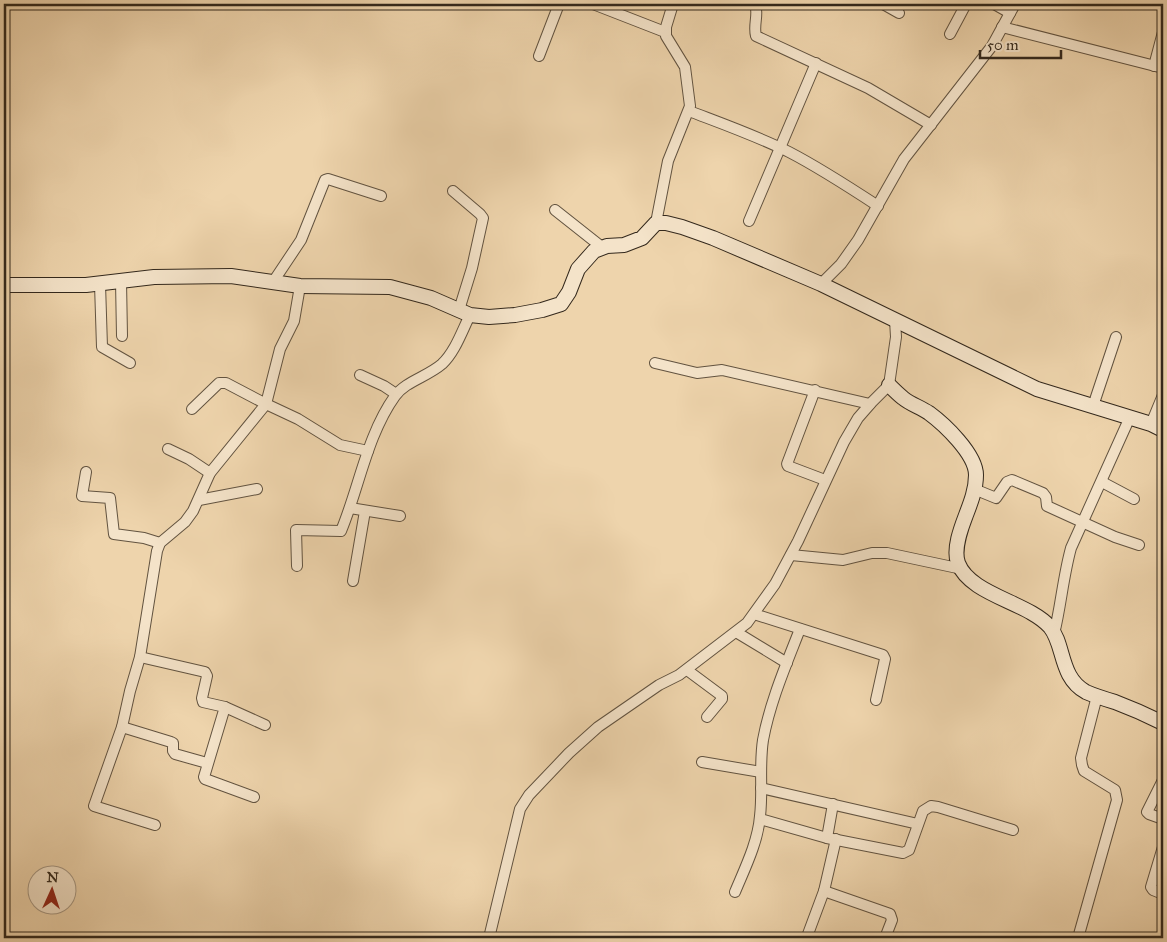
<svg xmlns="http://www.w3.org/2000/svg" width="1167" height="942" viewBox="0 0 1167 942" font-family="'IM FELL Great Primer',serif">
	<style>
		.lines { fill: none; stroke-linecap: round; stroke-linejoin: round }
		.street-casing { stroke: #625340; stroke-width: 12 }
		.secondary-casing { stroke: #33281c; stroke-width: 16 }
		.street { stroke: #f4e3c9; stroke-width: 10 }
		.secondary { stroke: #f4e3c9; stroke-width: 14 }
	</style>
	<rect width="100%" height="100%" fill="#eed4ac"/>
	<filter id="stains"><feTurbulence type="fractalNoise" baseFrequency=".004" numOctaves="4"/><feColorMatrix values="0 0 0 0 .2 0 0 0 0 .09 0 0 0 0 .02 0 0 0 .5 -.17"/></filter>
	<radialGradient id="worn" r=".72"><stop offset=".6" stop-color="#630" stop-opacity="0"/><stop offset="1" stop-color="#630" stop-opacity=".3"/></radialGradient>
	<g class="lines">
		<!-- street casing -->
		<g class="street-casing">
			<g id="street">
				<path d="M593,4L665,32"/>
				<path d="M755,4C759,14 753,25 756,36L868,88L931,125"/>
				<path d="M883,4L899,13"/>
				<path d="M994,4L1010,13"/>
				<path d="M1163,4V15"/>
				<path d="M1002,27L1163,68"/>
				<path d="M950,34L966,4"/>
				<path d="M539,56L559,4"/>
				<path d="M1154,66L1163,32"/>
				<path d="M689,111C723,124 757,136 789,152C820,168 849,187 878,206"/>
				<path d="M453,191L480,214L483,218L472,268L459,310"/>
				<path d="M555,210L603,248"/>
				<path d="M749,221L816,63"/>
				<path d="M656,223L668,161L690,106L685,67L666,36V27L673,4"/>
				<path d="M121,281L122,336"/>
				<path d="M273,282L301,240L325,180L328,179L381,196"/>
				<path d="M100,284L102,347L130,363"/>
				<path d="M821,284L841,264L858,240L904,159L992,46L1015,4"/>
				<path d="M655,363L697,373L722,370L870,404"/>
				<path d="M360,375L384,386L396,394"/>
				<path d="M815,390L787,464L788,466L825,480"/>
				<path d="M1093,406L1116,337"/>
				<path d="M192,409L219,383H226L266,404L298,419L340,445L368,451"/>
				<path d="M1151,424L1163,395"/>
				<path d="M168,449L189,459L210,473"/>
				<path d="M86,472L82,496L110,498L114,534L144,538L160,543"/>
				<path d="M1102,482L1134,499"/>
				<path d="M974,489L996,498L1007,482L1012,480L1043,493L1046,497L1047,506L1115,537L1139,545"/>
				<path d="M199,500L257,489"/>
				<path d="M350,508L400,516"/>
				<path d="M791,555L843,560L872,553H887L962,569"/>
				<path d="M297,566L296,530L341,531C359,488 367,435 395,396C406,381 427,377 442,364C455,352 462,331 470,315"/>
				<path d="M353,581L365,511"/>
				<path d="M754,614L883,655L885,659L876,700"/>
				<path d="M736,632L787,663"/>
				<path d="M1054,634C1061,606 1063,577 1071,548L1130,417"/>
				<path d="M140,657L205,672L207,676L202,698L203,702L225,707L265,725"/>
				<path d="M687,670L722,696V699L707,717"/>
				<path d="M225,707L204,777L205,779L254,797"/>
				<path d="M122,727L171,742L173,743V751L175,754L207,763"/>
				<path d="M702,762L761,772"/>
				<path d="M1163,780L1147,812L1149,814L1163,819"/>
				<path d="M761,788L918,824"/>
				<path d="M760,819L827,838L903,853L909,850L923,811L931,806L938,807L1013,830"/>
				<path d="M155,825L94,806L122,727L130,691L140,657L157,551L160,543L185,522L193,511L210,473L266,404L280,349L294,321L300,286"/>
				<path d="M827,838L833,804"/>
				<path d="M1163,847L1151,887L1153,890L1163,894"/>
				<path d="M824,891L890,914L892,920L885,938"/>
				<path d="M735,892C745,868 758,842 760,816C763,791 759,766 763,740C770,702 786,665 800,629"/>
				<path d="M808,934L824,891L836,839"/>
				<path d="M489,938L520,809L529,795L569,753L598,727L659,685L679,675L747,623L775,584L798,541L844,442L858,418L872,402L889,385L896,337L895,320"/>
				<path d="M1078,938L1117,800L1115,790L1084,771L1082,765L1081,758L1097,696"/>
			</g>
		</g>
		<!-- secondary casing -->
		<g class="secondary-casing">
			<g id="secondary">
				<path d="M4,285H86L154,277L231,276L300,286L390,287L431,298L470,315L489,317L515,315L542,310L561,304L569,292L578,269L594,251L607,246L624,245L642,238L656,223H666L682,227L713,238L821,284L1037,389L1151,424L1163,430"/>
				<path d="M889,385C893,389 898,394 903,398C910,404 920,407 929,413C944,424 976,454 976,475C976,489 971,502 966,515C961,528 953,549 958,563C970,595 1028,602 1050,627C1065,645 1059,677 1086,692C1095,696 1105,699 1115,702C1131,708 1147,715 1163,723"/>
			</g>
		</g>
		<!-- street -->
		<use href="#street" class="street"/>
		<!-- secondary -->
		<use href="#secondary" class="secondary"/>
	</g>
	<!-- margin -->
	<rect width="1167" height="942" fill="none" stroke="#eed4ac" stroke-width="20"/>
	<rect x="5" y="5" width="1157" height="932" fill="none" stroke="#33281c" stroke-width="2.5"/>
	<rect x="10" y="10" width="1147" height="922" fill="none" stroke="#33281c"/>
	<!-- north arrow -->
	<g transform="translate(52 890) rotate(3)"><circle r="24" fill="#f4e3c9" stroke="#a79884"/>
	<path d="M0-4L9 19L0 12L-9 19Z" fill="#8f2418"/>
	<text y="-8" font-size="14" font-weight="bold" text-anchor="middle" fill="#33281c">N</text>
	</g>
	<!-- scale -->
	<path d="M980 50v8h81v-8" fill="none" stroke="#33281c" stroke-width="2.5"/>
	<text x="987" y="50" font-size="15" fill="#33281c" stroke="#f4e3c9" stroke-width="4" paint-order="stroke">50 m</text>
	<rect width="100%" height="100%" filter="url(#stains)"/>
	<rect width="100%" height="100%" fill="url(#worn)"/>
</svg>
